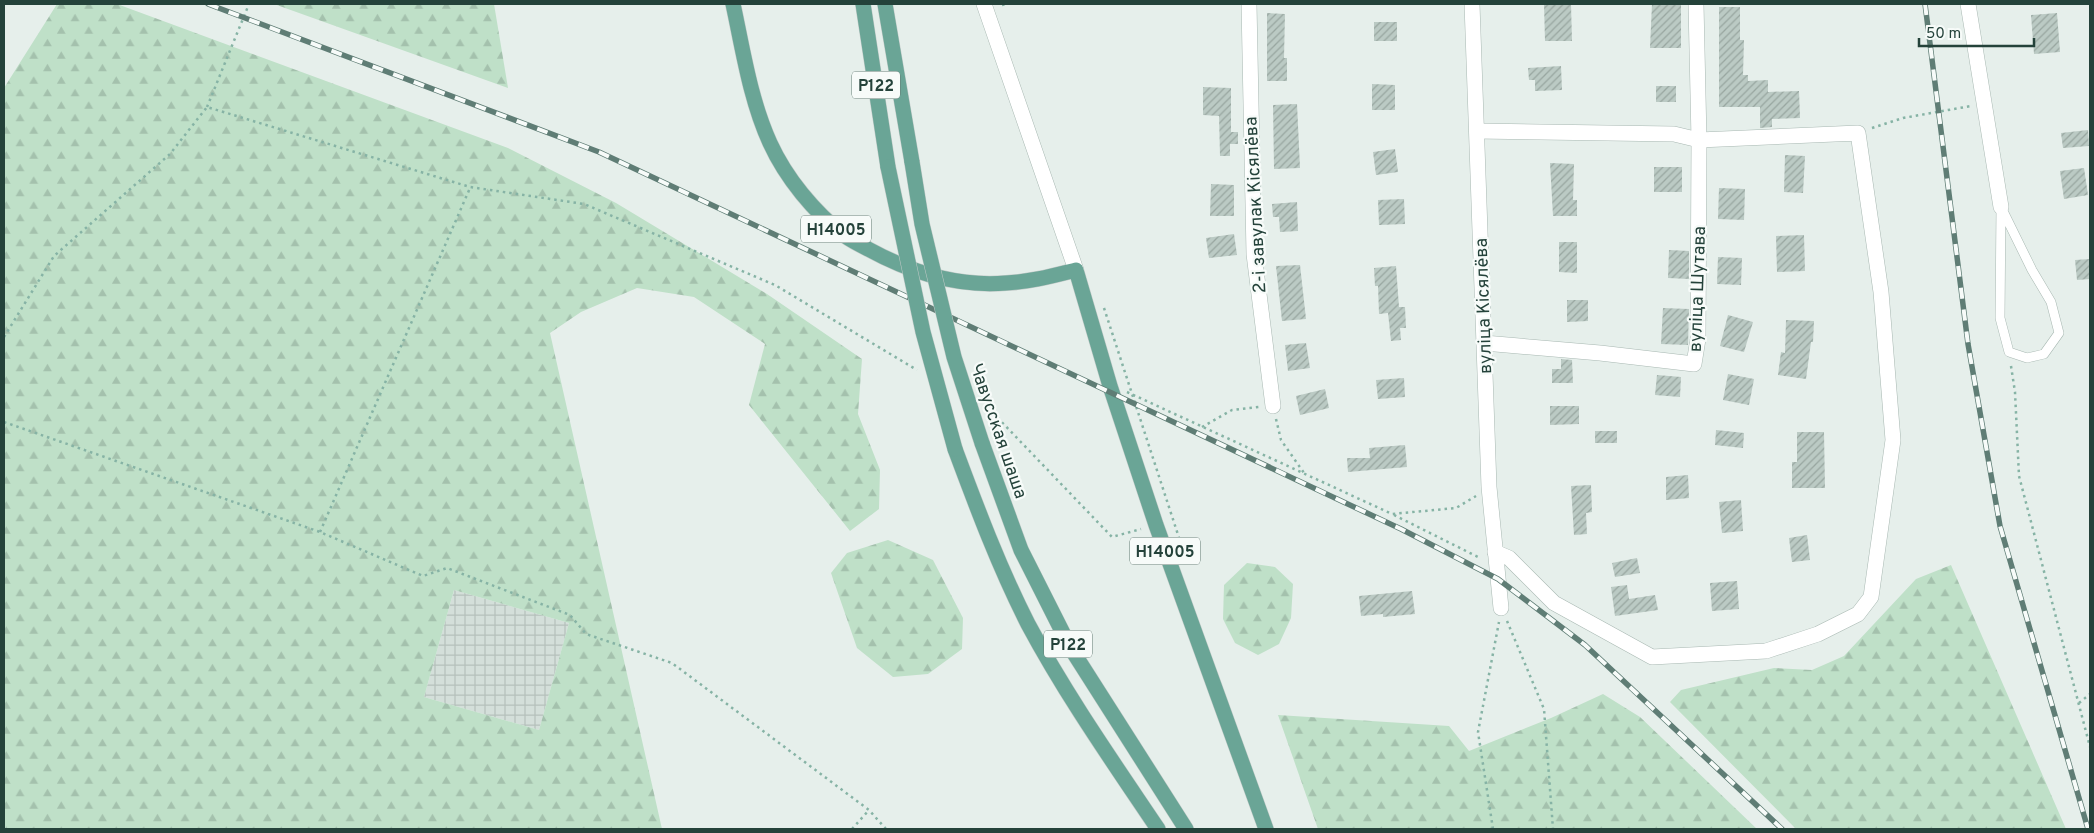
<svg xmlns="http://www.w3.org/2000/svg" width="2094" height="833" viewBox="0 0 2094 833" font-family="Overpass,sans-serif">
	<style>
		.industrial { fill: url(#industrial-grid) }
		.forest { fill: url(#forest-firs); fill-rule: evenodd }
		.building { fill: url(#building-hatch) }
		.lines { fill: none; stroke-linecap: round; stroke-linejoin: round }
		.service-casing { stroke: #a8b8b2; stroke-width: 10 }
		.minor-casing { stroke: #a8b8b2; stroke-width: 16 }
		.tertiary-casing { stroke: #a8b8b2; stroke-width: 16 }
		.primary-casing { stroke: #c2cac8; stroke-width: 16 }
		.path { stroke: #86b3a5; stroke-width: 2.5; stroke-dasharray: 2.5 4; stroke-linecap: butt }
		.service { stroke: #fff; stroke-width: 9 }
		.minor { stroke: #fff; stroke-width: 15 }
		.tertiary { stroke: #fff; stroke-width: 15 }
		.primary { stroke: #6aa596; stroke-width: 15 }
		.rail-casing { stroke: #5f7d75; stroke-width: 5.5 }
		.rail { stroke: #f7fbf9; stroke-width: 4; stroke-dasharray: 11; stroke-linecap: butt }
		.primary-bridge-casing { stroke: #c2cac8; stroke-width: 16; stroke-linecap: butt }
		.primary-bridge { stroke: #6aa596; stroke-width: 15 }
		.labels { text-anchor: middle; stroke-width: 4.5; stroke-linejoin: round; paint-order: stroke }
		.shield { fill: #f7fbf9; stroke: #637a73; stroke-width: 1 }
		.shield-label { font-size: 16px; font-weight: bold; fill: #24423a }
		.street-label { font-size: 18px; fill: #24423a; stroke: #f7fbf9 }
	</style>
	<defs>
		<pattern id="industrial-grid" width="8" height="8" patternUnits="userSpaceOnUse" patternTransform="scale(1.25)"><rect width="8" height="8" fill="#d4dfda"/><path d="M0 4h8M4 0v8" fill="none" stroke="#b6c1bc"/></pattern>
		<pattern id="forest-firs" width="22" height="20" patternUnits="userSpaceOnUse" patternTransform="scale(1.25)"><rect width="22" height="20" fill="#bfe0c8"/><path d="M5 1l3.5 6h-7zM16 11l3.5 6h-7z" fill="#a4c1ad"/></pattern>
		<pattern id="building-hatch" width="6" height="6" patternUnits="userSpaceOnUse" patternTransform="scale(1.25)"><rect width="6" height="6" fill="#bbcac4"/><path d="M-1 1l2-2M0 6l6-6M5 7l2-2" fill="none" stroke="#98a6a0"/></pattern>
	</defs>
	<rect width="100%" height="100%" fill="#e6efeb"/>
	<!-- industrial -->
	<path class="industrial" d="M454,590L569,623L539,730L424,697Z"/>
	<!-- forest -->
	<g class="forest">
		<path d="M57,4H117L508,148L616,203L767,294L862,359L858,414L880,470L879,509L850,531L749,405L765,344L694,297L637,288L581,312L550,333L662,829H4V88ZM454,590L569,623L539,730L424,697Z"/>
		<path d="M274,4H494L508,88Z"/>
		<path d="M888,540L933,560L963,618L962,649L928,674L893,677L857,648L831,573L847,553Z"/>
		<path d="M1247,563L1275,567L1293,584L1291,618L1279,644L1258,655L1235,643L1223,619L1224,585Z"/>
		<path d="M1951,565L2066,829H1796L1670,702L1681,690L1774,668L1812,670L1844,656L1916,579Z"/>
		<path d="M1603,694L1640,717L1757,829H1318L1278,715L1449,726L1469,751L1551,718Z"/>
	</g>
	<!-- building -->
	<g class="building">
		<path d="M1544,4H1571L1572,41H1545Z"/>
		<path d="M1652,4H1681V48H1650Z"/>
		<path d="M1719,7H1740V40H1744L1743,75H1748V81L1768,80V92L1799,91L1800,118L1772,119V127L1760,128V107H1719Z"/>
		<path d="M1267,13L1285,14L1284,58H1287V81H1267Z"/>
		<path d="M2057,13L2060,52L2034,54L2031,15Z"/>
		<rect x="1374" y="22" width="23" height="19"/>
		<path d="M1561,66L1562,90L1535,91V80H1529L1528,68Z"/>
		<path d="M1372,84L1395,85V110H1372Z"/>
		<rect x="1656" y="86" width="20" height="16"/>
		<path d="M1203,87L1231,88V132H1238V144H1230V156H1220L1219,116L1203,115Z"/>
		<path d="M1297,104L1300,168L1274,169L1273,105Z"/>
		<path d="M2088,130L2089,146L2063,148L2061,133Z"/>
		<path d="M1395,149L1398,172L1376,175L1373,152Z"/>
		<path d="M1785,155L1805,156L1803,193L1784,192Z"/>
		<path d="M1550,163L1574,164L1573,200H1577V216H1553Z"/>
		<rect x="1654" y="167" width="28" height="25"/>
		<path d="M2084,168L2088,195L2064,199L2060,171Z"/>
		<path d="M1211,184L1234,185V216H1210Z"/>
		<path d="M1719,188L1745,189L1744,220L1718,219Z"/>
		<path d="M1404,199L1405,224L1379,225L1378,200Z"/>
		<path d="M1297,202L1298,231L1280,232L1279,217H1273L1272,204Z"/>
		<path d="M1234,234L1237,255L1209,258L1206,238Z"/>
		<path d="M1804,235L1805,271L1777,272L1776,236Z"/>
		<path d="M1559,242H1577V273L1559,272Z"/>
		<path d="M1669,250L1689,251V279L1668,278Z"/>
		<path d="M1718,257L1742,258L1741,285L1717,284Z"/>
		<path d="M2090,259V279L2077,280L2075,260Z"/>
		<path d="M1300,265L1306,319L1282,321L1276,266Z"/>
		<path d="M1396,266L1399,307H1405L1406,328H1400L1401,340L1391,341L1388,313L1379,314L1378,286H1375L1374,268Z"/>
		<path d="M1567,300H1588V321L1567,322Z"/>
		<path d="M1663,308L1689,309L1688,345L1661,344Z"/>
		<path d="M1728,315L1753,322L1744,352L1720,346Z"/>
		<path d="M1786,320L1814,321L1813,342H1811L1806,379L1778,375L1781,352L1785,353Z"/>
		<path d="M1306,343L1310,368L1288,371L1285,345Z"/>
		<path d="M1561,359L1572,360L1573,383H1552V369H1561Z"/>
		<path d="M1728,374L1754,379L1749,405L1723,400Z"/>
		<path d="M1657,375L1681,377L1680,397L1655,395Z"/>
		<path d="M1404,378L1405,397L1378,399L1376,380Z"/>
		<path d="M1325,389L1329,408L1300,415L1296,396Z"/>
		<path d="M1550,406H1579V424L1550,425Z"/>
		<path d="M1716,430L1744,433L1743,448L1715,445Z"/>
		<rect x="1595" y="431" width="22" height="12"/>
		<path d="M1797,432H1824L1825,488H1792V462H1797Z"/>
		<path d="M1405,445L1407,467L1348,472L1347,458H1370L1369,448Z"/>
		<path d="M1688,475L1689,498L1666,500V477Z"/>
		<path d="M1591,485L1592,512L1586,513L1587,534L1574,535L1571,486Z"/>
		<path d="M1741,500L1743,531L1722,533L1719,502Z"/>
		<path d="M1807,535L1810,560L1792,562L1789,538Z"/>
		<path d="M1637,558L1640,573L1615,577L1612,563Z"/>
		<path d="M1737,581L1739,609L1712,611L1710,583Z"/>
		<path d="M1627,585L1629,599L1655,595L1658,610L1615,616L1611,587Z"/>
		<path d="M1412,591L1415,614L1383,617V614L1361,616L1359,596Z"/>
	</g>
	<g class="lines">
		<!-- service casing -->
		<g class="service-casing">
			<path id="service" d="M2001,207L2032,270L2051,302L2059,333L2044,354L2027,358L2009,352L2000,318Z"/>
		</g>
		<!-- minor casing -->
		<g class="minor-casing">
			<g id="minor">
				<path d="M1249,4L1254,254L1273,406"/>
				<path d="M1472,4L1489,487L1501,608"/>
				<path d="M1968,4L2001,207"/>
				<path d="M1477,131L1674,134L1699,140L1858,133L1881,292L1893,440L1871,597L1858,614L1818,634L1766,651L1652,657L1554,603L1509,558L1495,552"/>
				<path d="M1484,343L1600,353L1694,364L1698,339L1699,140L1696,4"/>
			</g>
		</g>
		<!-- tertiary casing -->
		<g class="tertiary-casing">
			<path id="tertiary" d="M984,4L1076,270"/>
		</g>
		<!-- primary casing -->
		<g class="primary-casing">
			<g id="primary">
				<path d="M733,4C743,50 750,99 770,143C786,178 814,212 845,236C852,241 860,245 868,249C910,272 958,287 1006,283C1030,282 1052,276 1076,270L1110,386L1156,525L1266,829"/>
				<path d="M863,4L888,167"/>
				<path d="M885,4L912,162"/>
				<path d="M982,443L1021,550L1070,647L1186,829"/>
				<path d="M955,449C977,508 999,567 1028,624C1066,695 1113,762 1158,829"/>
			</g>
		</g>
		<!-- path -->
		<g class="path">
			<path d="M1002,5L1008,4"/>
			<path d="M207,107L249,4"/>
			<path d="M1872,128L1903,118L1971,106"/>
			<path d="M1104,308L1183,550"/>
			<path d="M4,337L54,256L170,154L207,107L470,187L584,204L775,285L917,370"/>
			<path d="M2011,366L2015,392L2019,476L2090,747"/>
			<path d="M1127,392L1392,514L1456,508L1476,496"/>
			<path d="M987,410L995,415L1112,537L1141,529"/>
			<path d="M1276,419L1281,440L1304,473"/>
			<path d="M4,422L320,532L423,576L447,568L570,615L586,634L672,663L869,810L886,829"/>
			<path d="M1202,427L1232,410L1259,407"/>
			<path d="M1394,515L1480,558"/>
			<path d="M320,532L470,188"/>
			<path d="M1507,621L1544,709L1553,829"/>
			<path d="M2079,703L2090,694"/>
			<path d="M852,829L869,810"/>
			<path d="M1493,829L1478,732L1499,622"/>
		</g>
		<!-- service -->
		<use href="#service" class="service"/>
		<!-- minor -->
		<use href="#minor" class="minor"/>
		<!-- tertiary -->
		<use href="#tertiary" class="tertiary"/>
		<!-- primary -->
		<use href="#primary" class="primary"/>
		<!-- rail casing -->
		<g class="rail-casing">
			<g id="rail">
				<path d="M208,4L599,152L1401,529L1498,579L1585,645L1782,829"/>
				<path d="M1925,4L1968,344L2000,526L2088,829"/>
			</g>
		</g>
		<!-- rail -->
		<use href="#rail" class="rail"/>
		<!-- primary-bridge casing -->
		<g class="primary-bridge-casing">
			<g id="primary-bridge">
				<path d="M912,162L922,224L954,357L982,443"/>
				<path d="M888,167L923,332L955,449"/>
			</g>
		</g>
		<!-- primary-bridge -->
		<use href="#primary-bridge" class="primary-bridge"/>
	</g>
	<g class="labels">
		<!-- shield labels -->
		<g class="shield">
			<rect x="852" y="71.5" width="48" height="27" rx="4"/>
			<rect x="801" y="215.5" width="70" height="27" rx="4"/>
			<rect x="1130" y="537.5" width="70" height="27" rx="4"/>
			<rect x="1044" y="630.5" width="48" height="27" rx="4"/>
		</g>
		<g class="shield-label">
			<text x="876" y="91">Р122</text>
			<text x="836" y="235">Н14005</text>
			<text x="1165" y="557">Н14005</text>
			<text x="1068" y="650">Р122</text>
		</g>
		<!-- street labels -->
		<g class="street-label">
			<text transform="translate(1255 205) rotate(-93)" y="6">2-і завулак Кісялёва</text>
			<text transform="translate(1697 289) rotate(-88)" y="6">вуліца Шутава</text>
			<text transform="translate(1483 306) rotate(-92)" y="6">вуліца Кісялёва</text>
			<text transform="translate(999 431) rotate(71)" y="6">Чавусская шаша</text>
		</g>
	</g>
	<!-- border -->
	<rect width="2094" height="833" fill="none" stroke="#24423a" stroke-width="10"/>
	<!-- scale -->
	<path d="M1919 38v8h115v-8" fill="none" stroke="#24423a" stroke-width="2.5"/>
	<text x="1926" y="38" font-size="15" fill="#24423a" stroke="#f7fbf9" stroke-width="4" paint-order="stroke">50 m</text>
</svg>
